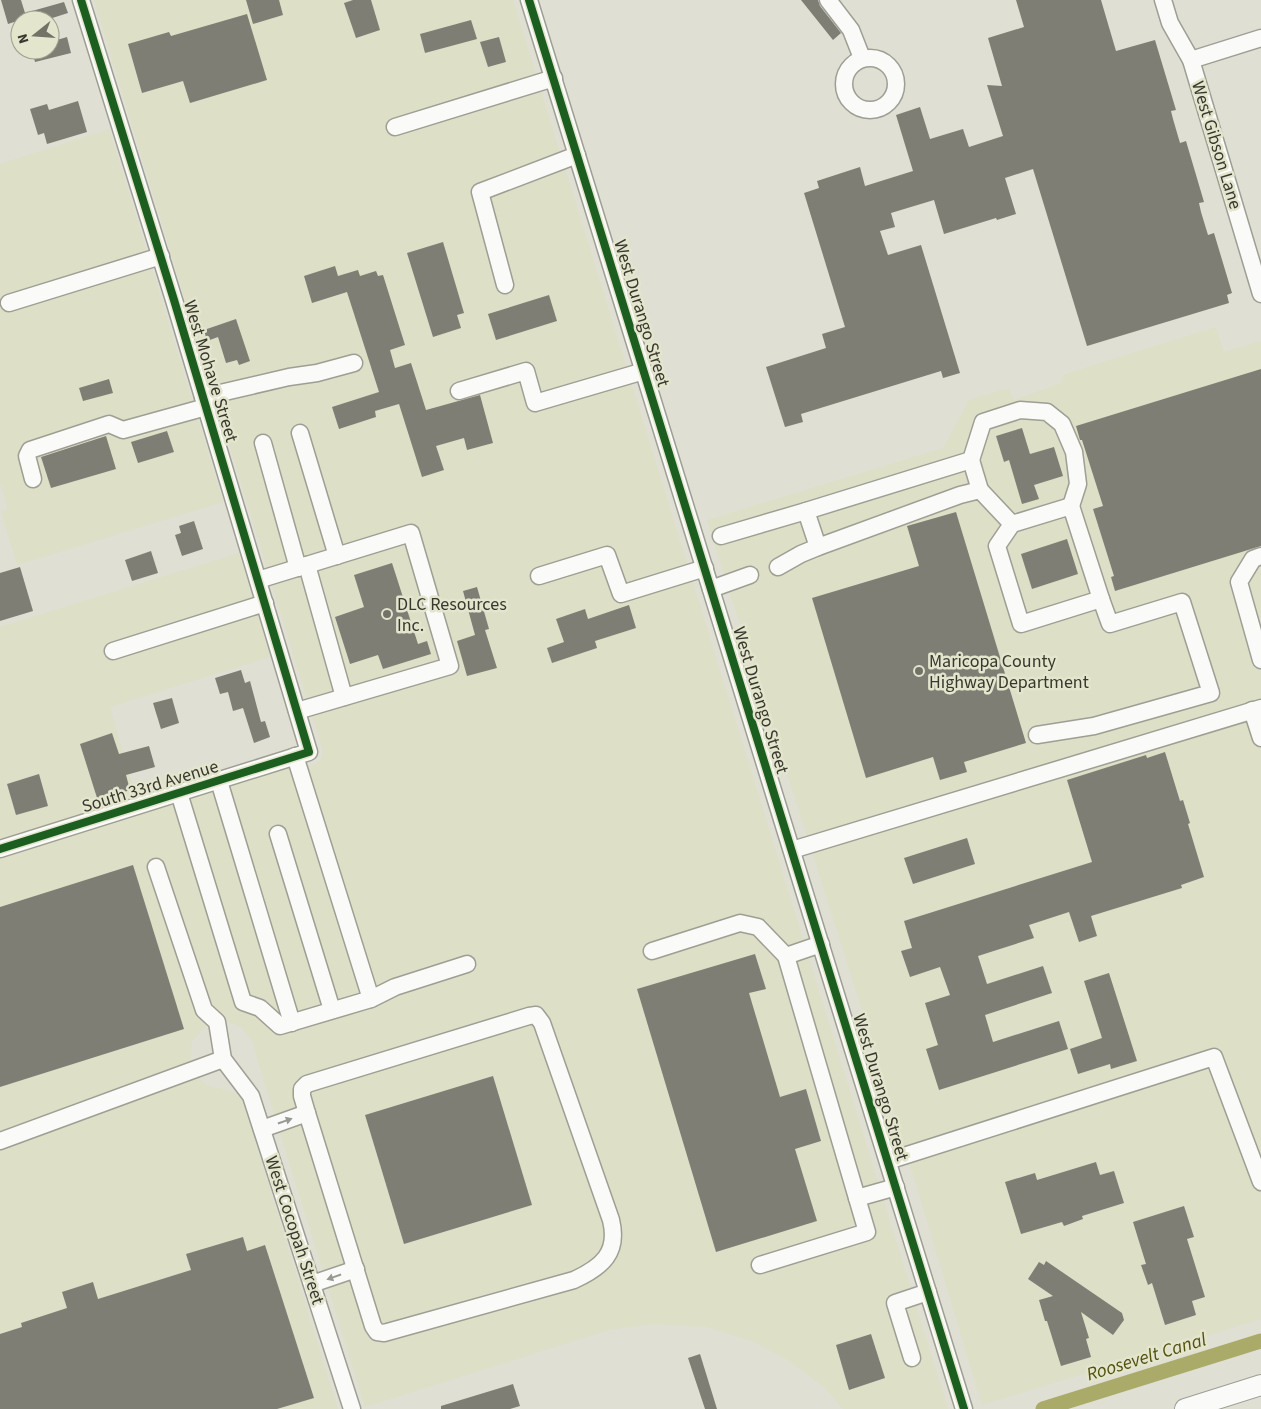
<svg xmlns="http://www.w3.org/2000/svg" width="1261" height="1409" viewBox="0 0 1261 1409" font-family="'Source Sans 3',sans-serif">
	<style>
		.built { fill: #dedfc7 }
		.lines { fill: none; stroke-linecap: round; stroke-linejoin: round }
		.canal { stroke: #aaaa69; stroke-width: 15 }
		.building { fill: #7e7e75 }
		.minor-casing { stroke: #9e9e94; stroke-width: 19 }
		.major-casing { stroke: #9e9e94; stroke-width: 22 }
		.minor { stroke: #fafaf8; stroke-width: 16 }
		.major { stroke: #fafaf8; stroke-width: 20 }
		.cycleway-casing { stroke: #e4e5cd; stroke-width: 11 }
		.cycleway { stroke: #1b5e20; stroke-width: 8 }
		.oneway { fill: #989993 }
		.poi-dot { fill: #727268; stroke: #e4e5cd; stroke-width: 2 }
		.labels { text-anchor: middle; stroke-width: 5; stroke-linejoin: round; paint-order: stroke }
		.street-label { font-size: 18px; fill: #37382e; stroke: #e4e5cd }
		.poi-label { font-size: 18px; fill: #37382e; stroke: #e4e5cd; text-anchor: start }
		.water-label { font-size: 19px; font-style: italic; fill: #52510f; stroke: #e4e5cd }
	</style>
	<rect width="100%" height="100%" fill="#dfdfd3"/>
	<!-- built -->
	<g class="built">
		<path d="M94,0H513L948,1409H843L825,1388L788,1360L752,1341L707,1327L653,1324L609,1330L365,1407L257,1059L253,1042L241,1027L226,1021L205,1026L192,1042L190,1058L196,1075L207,1085L234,1092L242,1100L338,1409H0V858L275,770L315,765L321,760L323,752Z"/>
		<path d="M109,129L223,502L17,565L1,511L8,509L0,483V164Z"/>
		<path d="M1216,327L1224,352L1261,341V1319L982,1405L893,1108L707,520L943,448L969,400L1009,388L1014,400L1061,383L1065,374Z"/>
		<path d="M239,553L270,657L110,707L136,797L0,841V627Z"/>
	</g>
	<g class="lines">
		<!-- canal -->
		<path class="canal" d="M1043,1409L1261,1341"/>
	</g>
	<!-- building -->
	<g class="building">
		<path d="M1,0H21L25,13L64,2L68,13L46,20H20L8,24Z"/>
		<path d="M246,0H279L283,15L253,24Z"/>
		<path d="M353,0H371L380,30L356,38L344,3Z"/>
		<path d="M801,0H818L820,6L841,33L833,40Z"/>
		<path d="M1016,0H1101L1116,51L1155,40L1176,110L1171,111L1173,119L1180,143L1186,141L1204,202L1199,203L1201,212L1208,235L1214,233L1232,293L1227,295L1229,303L1087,346L1033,169L1005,178L1016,214L997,220L996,218L944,234L934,200L891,213L895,227L880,231L888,255L921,245L960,373L943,378L941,371L801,414L803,422L785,427L766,367L826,348L822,334L845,327L804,193L819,188L817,181L860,167L865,186L913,171L896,115L920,107L930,139L963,129L969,147L1003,136L987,85L1002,86L988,38L1024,27Z"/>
		<path d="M247,14L267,80L190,103L183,81L142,93L128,44L169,32L171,36Z"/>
		<path d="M471,20L477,39L425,53L420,34Z"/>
		<path d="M67,37L71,53L35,62L32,50H50V42Z"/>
		<path d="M499,37L506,62L488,67L480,42Z"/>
		<path d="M78,101L87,132L47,144L44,133L38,135L30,109L47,104L49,110Z"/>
		<path d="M443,242L464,313L457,315L461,328L433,337L407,253Z"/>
		<path d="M335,266L338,276L358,270L360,276L376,271L378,276L383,275L405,345L390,350L395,368L411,363L426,410L480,395L493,443L467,450L464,438L436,446L444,470L422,477L399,404L375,411L376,417L339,429L332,407L379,392L347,292L312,303L304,276Z"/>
		<path d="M549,295L557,321L496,340L488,314Z"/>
		<path d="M236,319L250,361L239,365L237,360L226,363L218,337L207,341L204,330Z"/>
		<path d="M1261,369V546L1115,591L1111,577L1114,576L1093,509L1103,506L1082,440H1080L1076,426Z"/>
		<path d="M109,379L113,393L83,401L79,388Z"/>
		<path d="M1022,428L1030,454L1054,447L1063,476L1034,485L1039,499L1022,504L1009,460L1004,462L996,436Z"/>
		<path d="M167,431L174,452L138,463L131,442Z"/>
		<path d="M106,436L116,469L51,488L41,457Z"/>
		<path d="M956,512L1026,743L964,762L967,772L940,780L933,757L866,778L812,598L919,566L907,526Z"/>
		<path d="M194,521L203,549L182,556L175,535L181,533L179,526Z"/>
		<path d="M1067,539L1078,574L1032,589L1021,554Z"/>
		<path d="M151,551L158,573L132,581L125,560Z"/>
		<path d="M392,563L418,644L427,641L431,654L383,669L378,655L350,664L335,617L364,607L354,575Z"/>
		<path d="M20,567L33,611L0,621V573Z"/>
		<path d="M477,587L489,629L485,630L497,668L467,676L457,641L475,635L463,591Z"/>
		<path d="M629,605L636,628L595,641L597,648L552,663L547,648L564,642L556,619L585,609L588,619Z"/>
		<path d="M241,670L245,683L250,681L261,722L265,721L270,737L254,743L243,708L233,711L228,692L220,694L215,678Z"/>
		<path d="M172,698L179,723L161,729L153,703Z"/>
		<path d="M112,733L119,754L149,746L155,767L126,775L130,790L98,801L80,744Z"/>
		<path d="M1165,752L1180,801L1183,800L1190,823L1188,824L1204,877L1181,885L1182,888L1091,916L1097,936L1079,942L1069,912L1029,925L1034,938L978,956L987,984L1043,966L1052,993L985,1015L993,1042L1059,1021L1068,1049L939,1090L926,1049L938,1045L925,1003L950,995L940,967L910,977L901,951L912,948L904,921L1092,862L1067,780L1146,755L1147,758Z"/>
		<path d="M39,774L48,806L16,815L7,784Z"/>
		<path d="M967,838L975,864L913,884L904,858Z"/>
		<path d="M133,865L184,1029L0,1087V907Z"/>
		<path d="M755,954L766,989L749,993L780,1097L806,1089L821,1141L795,1149L817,1221L716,1252L637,989Z"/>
		<path d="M1109,973L1137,1061L1111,1069L1110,1064L1078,1074L1070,1049L1102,1038L1084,981Z"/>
		<path d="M493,1076L532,1205L404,1244L365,1115Z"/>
		<path d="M1096,1162L1100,1175L1114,1171L1124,1203L1082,1216L1083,1219L1064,1226L1062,1222L1021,1234L1005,1182L1035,1173L1037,1180Z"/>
		<path d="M1184,1206L1194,1237L1187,1239L1205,1297L1192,1301L1196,1315L1165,1325L1152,1283L1148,1285L1141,1265L1146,1264L1133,1222Z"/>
		<path d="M243,1237L247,1251L265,1245L314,1398L277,1409H0V1334L22,1327L21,1323L67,1308L62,1292L93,1282L98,1299L191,1270L186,1254Z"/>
		<path d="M1046,1261L1122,1313L1124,1320L1113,1335L1081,1312L1089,1338L1086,1339L1091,1357L1061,1366L1047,1321H1045L1039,1300L1053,1296L1028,1279L1039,1262L1044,1265Z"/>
		<path d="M871,1334L885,1378L849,1390L836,1345Z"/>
		<path d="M700,1354L717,1409H705L688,1358Z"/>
		<path d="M513,1384L520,1406L510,1409H441V1406Z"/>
	</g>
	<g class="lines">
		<!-- minor casing -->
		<g class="minor-casing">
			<g id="minor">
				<path d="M529,0L964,1409"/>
				<path d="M828,0L851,30L862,58"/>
				<path d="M1163,0L1170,23L1191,60L1261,294"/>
				<circle cx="870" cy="84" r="26"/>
				<path d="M1191,60L1261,38"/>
				<path d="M395,127L554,78"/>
				<path d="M505,285L480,192L577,155"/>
				<path d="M9,303L161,256"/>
				<path d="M459,391L526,371L535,403L644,371"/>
				<path d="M203,397L289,377L317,373L354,363"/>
				<path d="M300,433L337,556"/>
				<path d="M263,443L298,568"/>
				<path d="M971,460L980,490"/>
				<path d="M33,479L27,456L30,450L109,424L123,430L206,407"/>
				<path d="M721,536L806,511"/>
				<path d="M818,547L806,511L971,460L983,422L1020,410L1047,412L1062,424L1074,452L1078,484L1071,506"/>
				<path d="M1261,556L1253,559L1239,582L1261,660"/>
				<path d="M307,565L344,697"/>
				<path d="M778,567L801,554L818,547L960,495L980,490L1012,524L1071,506L1101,599L1021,624L997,546L1012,524"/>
				<path d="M539,576L607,555L621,594L705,568"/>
				<path d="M258,580L411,533L450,666L297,711"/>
				<path d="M711,589L750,575"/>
				<path d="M113,651L265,603"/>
				<path d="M1252,710L1261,738"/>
				<path d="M1037,735L1094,726L1211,693L1182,602L1110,624L1101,599"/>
				<path d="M219,781L292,1023"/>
				<path d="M179,793L243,1002L260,1008L280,1026L371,999L295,756"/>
				<path d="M278,834L332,1010"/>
				<path d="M0,849L309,752L174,300L81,0"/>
				<path d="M792,850L1261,708"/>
				<path d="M156,867L204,1010L217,1022L223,1059L251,1096L352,1409"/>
				<path d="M652,951L740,923L758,927L786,956L867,1232L760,1265"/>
				<path d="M786,956L821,944"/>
				<path d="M371,999L395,987L467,964"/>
				<path d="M536,1015L542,1023L611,1220C619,1253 602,1267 574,1280L384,1333L377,1332L373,1326L307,1113L302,1096V1089L307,1084L529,1016Z"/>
				<path d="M262,1129L307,1113"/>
				<path d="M0,1141L223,1059"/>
				<path d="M888,1161L1214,1057L1261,1182"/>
				<path d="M857,1198L896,1187"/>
				<path d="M312,1284L356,1269"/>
				<path d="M912,1358L895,1303L928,1292"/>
			</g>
		</g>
		<!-- major casing -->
		<g class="major-casing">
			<path id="major" d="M1185,1409L1261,1385"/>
		</g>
		<!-- minor -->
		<use href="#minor" class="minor"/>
		<!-- major -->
		<use href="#major" class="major"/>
		<!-- cycleway casing -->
		<g class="cycleway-casing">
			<g id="cycleway">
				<path d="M529,0L964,1409"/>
				<path d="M0,849L309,752L174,300L81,0"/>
			</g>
		</g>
		<!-- cycleway -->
		<use href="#cycleway" class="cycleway"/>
	</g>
	<!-- one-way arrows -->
	<defs><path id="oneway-solid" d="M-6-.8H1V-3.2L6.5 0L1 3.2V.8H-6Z" transform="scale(1.25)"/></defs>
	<g class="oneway">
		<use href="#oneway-solid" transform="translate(285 1121) rotate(-19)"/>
		<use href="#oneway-solid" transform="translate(334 1277) rotate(161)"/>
	</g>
	<!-- markers -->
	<g class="poi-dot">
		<circle cx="387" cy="614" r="5"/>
		<circle cx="919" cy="671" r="5"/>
	</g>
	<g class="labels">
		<!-- street labels -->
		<g class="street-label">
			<text transform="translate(1217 145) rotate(73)" y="6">West Gibson Lane</text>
			<text transform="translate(642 313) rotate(73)" y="6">West Durango Street</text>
			<text transform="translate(211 371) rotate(73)" y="6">West Mohave Street</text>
			<text transform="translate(761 700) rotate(73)" y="6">West Durango Street</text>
			<text transform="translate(150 786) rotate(-17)" y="6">South 33rd Avenue</text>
			<text transform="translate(881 1087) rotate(73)" y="6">West Durango Street</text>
			<text transform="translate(295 1230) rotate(72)" y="6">West Cocopah Street</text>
		</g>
		<!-- poi labels -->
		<g class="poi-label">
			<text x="397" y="610">DLC Resources<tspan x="397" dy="21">Inc.</tspan></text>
			<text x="929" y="667">Maricopa County<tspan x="929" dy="21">Highway Department</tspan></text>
		</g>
		<!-- water labels -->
		<g class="water-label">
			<text transform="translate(1146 1356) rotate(-17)" y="7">Roosevelt Canal</text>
		</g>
	</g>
	<!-- north arrow -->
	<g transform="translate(35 35) rotate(253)"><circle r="24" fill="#e4e5cd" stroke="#9fa08d"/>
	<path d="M0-4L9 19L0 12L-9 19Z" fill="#727268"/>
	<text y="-8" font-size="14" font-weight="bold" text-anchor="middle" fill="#37382e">N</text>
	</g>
</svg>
